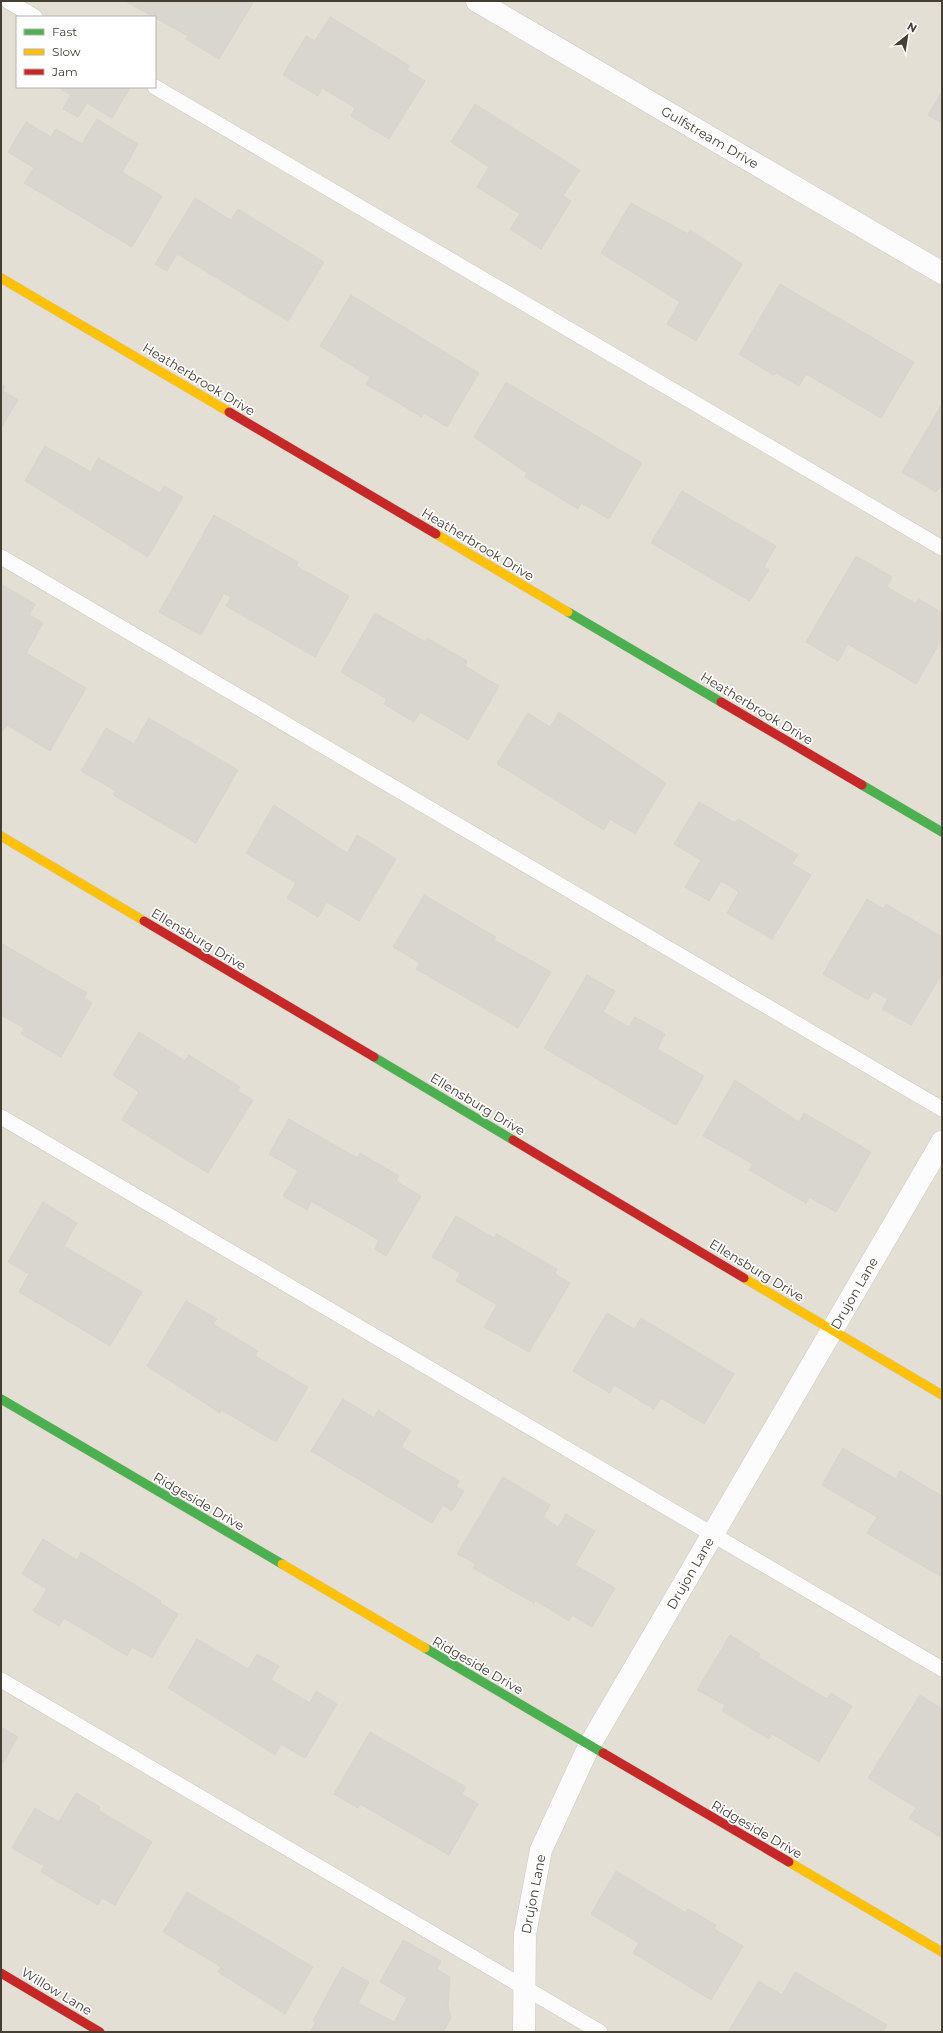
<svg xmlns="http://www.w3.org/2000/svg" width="943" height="2033" viewBox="0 0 943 2033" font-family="Montserrat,sans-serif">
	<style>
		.residential { fill: #e4dfd5; fill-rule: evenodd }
		.building { fill: #d9d6d0; stroke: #d8d4cd }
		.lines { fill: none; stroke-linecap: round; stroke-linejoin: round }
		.lane-casing { stroke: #cecbc5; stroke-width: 16 }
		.street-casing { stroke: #cecbc5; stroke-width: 23 }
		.fast-casing { stroke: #cfcabe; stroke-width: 10 }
		.slow-casing { stroke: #cfcabe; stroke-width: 10 }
		.jam-casing { stroke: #cfcabe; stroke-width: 10 }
		.lane { stroke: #fdfcfc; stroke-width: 15 }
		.street { stroke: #fdfcfc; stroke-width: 22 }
		.fast { stroke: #4caf50; stroke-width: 9 }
		.slow { stroke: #ffc107; stroke-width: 9 }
		.jam { stroke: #c62828; stroke-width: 9 }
		.labels { text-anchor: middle; stroke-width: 3.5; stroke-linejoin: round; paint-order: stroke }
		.street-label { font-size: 13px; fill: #453e33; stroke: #fff }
	</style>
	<rect width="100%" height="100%" fill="#f0ede8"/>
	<!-- residential -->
	<path class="residential" d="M1,1H942V2032H1ZM17,17H155V87H17Z"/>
	<!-- building -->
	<g class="building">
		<path d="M125,1H254L219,59L186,39L188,36Z"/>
		<path d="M330,17L410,66L407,70L425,81L389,139L351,116L355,108L322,88L318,96L283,75L306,36L315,41Z"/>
		<path d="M58,87H129L130,88L112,118L87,103L78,117L63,109L71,95Z"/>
		<path d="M942,92V123L928,115Z"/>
		<path d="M475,104L580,170L563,196L571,201L541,249L510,229L520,214L477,187L489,167L451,142Z"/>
		<path d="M97,119L138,144L122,172L162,196L132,247L24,183L34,168L8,152L26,122L51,137L56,129L82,144Z"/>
		<path d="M195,198L231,220L238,209L324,262L288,321L177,254L167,271L155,264Z"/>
		<path d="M631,203L688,234L690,230L742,264L696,341L667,324L680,302L601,253Z"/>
		<path d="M780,284L914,362L881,418L806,374L799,386L777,373L773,375L739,354Z"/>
		<path d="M351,295L479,373L447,427L424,413L422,417L366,384L370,377L320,346Z"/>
		<path d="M506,382L642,463L609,519L581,503L578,509L525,477L527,473L474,437Z"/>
		<path d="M1,384L5,386L3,391L18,400L1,428Z"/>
		<path d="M942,404V484L936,492L902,472Z"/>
		<path d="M45,446L91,472L98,458L160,493L164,486L183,497L148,557L25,481Z"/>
		<path d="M682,491L776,546L764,567L769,570L750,601L651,543Z"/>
		<path d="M214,515L298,562L296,566L349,596L315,657L226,606L231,597L224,593L201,635L159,612Z"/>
		<path d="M856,556L892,577L887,587L916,604L919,599L942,613V639L916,684L848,644L838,661L806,642Z"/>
		<path d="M1,584L35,604L29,615L43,623L26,653L86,688L50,751L7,725L3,731L1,730Z"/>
		<path d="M375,613L425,642L427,638L467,661L465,666L499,686L468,740L420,712L414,722L384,704L387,699L341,672Z"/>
		<path d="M559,712L666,783L635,834L610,819L604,830L497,764L528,713L550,727Z"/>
		<path d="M149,718L238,770L196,843L113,795L116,791L81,771L106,728L134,744Z"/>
		<path d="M699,802L735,823L738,819L798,855L792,864L811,875L772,939L727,913L739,892L721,881L709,901L685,887L701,860L674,844Z"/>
		<path d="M274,805L347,853L357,835L396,859L359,921L327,902L318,917L287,898L296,883L246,853Z"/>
		<path d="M424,895L496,937L494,940L551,972L518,1028L416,969L420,963L393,947Z"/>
		<path d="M867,899L884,909L886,904L942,937V974L911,1025L882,1009L888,999L873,991L868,1000L823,974Z"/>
		<path d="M1,943L87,993L84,998L92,1003L61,1057L21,1034L24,1028L1,1015Z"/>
		<path d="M587,975L615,991L603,1012L629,1027L635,1017L665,1034L657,1049L704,1076L676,1125L544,1048Z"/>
		<path d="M139,1032L185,1061L189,1055L240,1087L238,1091L253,1100L208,1173L122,1120L139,1092L113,1075Z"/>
		<path d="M735,1080L799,1122L804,1113L871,1152L836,1212L809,1197L806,1203L749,1170L753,1164L703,1136Z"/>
		<path d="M289,1119L357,1158L360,1153L399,1176L396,1181L421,1196L386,1256L375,1249L379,1240L311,1201L307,1210L283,1196L298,1171L269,1154Z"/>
		<path d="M43,1202L77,1223L64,1246L142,1292L110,1346L19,1292L29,1274L8,1262Z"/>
		<path d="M456,1216L494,1238L497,1234L557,1269L555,1274L570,1283L529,1352L484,1327L497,1305L456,1281L460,1273L432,1257Z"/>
		<path d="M186,1301L217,1319L213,1324L258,1351L255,1356L308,1387L276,1442L221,1410L220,1413L147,1366Z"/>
		<path d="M607,1313L634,1329L641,1318L734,1374L704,1424L661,1398L654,1409L614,1385L610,1393L573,1371Z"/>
		<path d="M343,1399L374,1418L378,1410L411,1431L401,1447L459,1481L456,1487L464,1491L452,1511L443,1505L432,1523L311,1451Z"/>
		<path d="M843,1448L896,1479L900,1471L942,1496V1573L940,1576L867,1533L877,1517L822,1485Z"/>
		<path d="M503,1477L550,1505L543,1517L558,1527L566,1514L595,1531L575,1565L615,1588L592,1627L572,1615L569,1621L535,1600L534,1603L473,1568L476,1564L457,1554Z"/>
		<path d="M43,1539L77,1560L81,1552L161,1601L160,1603L178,1614L152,1658L132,1647L127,1656L64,1618L59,1626L33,1611L47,1589L22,1574Z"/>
		<path d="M730,1635L760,1654L758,1657L827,1699L831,1693L852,1706L819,1762L772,1734L769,1739L722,1711L725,1705L697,1690Z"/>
		<path d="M197,1639L248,1669L257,1654L279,1666L271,1680L310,1703L316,1691L337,1704L305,1758L281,1744L275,1755L168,1688Z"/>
		<path d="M920,1695L942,1709V1838L909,1818L916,1808L868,1778Z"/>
		<path d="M1,1727L18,1737L1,1766Z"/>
		<path d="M370,1732L466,1787L462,1794L478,1804L449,1855L360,1804L358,1808L334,1794Z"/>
		<path d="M76,1793L100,1807L98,1810L152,1842L115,1905L102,1898L98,1905L41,1872L44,1866L12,1848L35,1808L59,1822Z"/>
		<path d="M616,1871L686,1913L688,1909L716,1925L714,1929L743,1946L711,2000L633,1953L639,1943L591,1914Z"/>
		<path d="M187,1892L313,1967L285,2014L218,1972L221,1967L163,1932Z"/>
		<path d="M403,1940L441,1961L437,1969L450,1977L448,2006L451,2018L443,2032L311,2031L316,2023L313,2021L342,1967L369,1982L358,2003L394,2022L407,1998L380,1982Z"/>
		<path d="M795,1972L887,2025L883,2032H728L759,1981L782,1995Z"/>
	</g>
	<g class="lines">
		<!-- lane casing -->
		<g class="lane-casing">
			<g id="lane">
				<path d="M8,1L35,17"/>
				<path d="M155,87L942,548"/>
				<path d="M1,557L942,1109"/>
				<path d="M1,1117L942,1669"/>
				<path d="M1,1680L600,2032"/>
			</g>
		</g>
		<!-- street casing -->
		<g class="street-casing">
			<g id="street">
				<path d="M477,1L942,273"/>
				<path d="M524,2032L525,1934L541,1850L589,1746L942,1142"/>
			</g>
		</g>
		<!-- fast casing -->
		<g class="fast-casing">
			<g id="fast">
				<path d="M568,612L721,702"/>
				<path d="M862,785L942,832"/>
				<path d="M374,1057L513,1140"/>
				<path d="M1,1399L282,1564"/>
				<path d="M425,1648L603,1753"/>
			</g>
		</g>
		<!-- slow casing -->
		<g class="slow-casing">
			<g id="slow">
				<path d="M1,278L229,412"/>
				<path d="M436,534L568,612"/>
				<path d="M1,836L144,921"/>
				<path d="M744,1278L942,1395"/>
				<path d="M282,1564L425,1648"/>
				<path d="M789,1862L942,1952"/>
			</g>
		</g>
		<!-- jam casing -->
		<g class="jam-casing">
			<g id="jam">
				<path d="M229,412L436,534"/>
				<path d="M721,702L862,785"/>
				<path d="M144,921L374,1057"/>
				<path d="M513,1140L744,1278"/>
				<path d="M603,1753L789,1862"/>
				<path d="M1,1973L100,2032"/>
			</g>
		</g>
		<!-- lane -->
		<use href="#lane" class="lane"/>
		<!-- street -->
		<use href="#street" class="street"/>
		<!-- fast -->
		<use href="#fast" class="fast"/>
		<!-- slow -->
		<use href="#slow" class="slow"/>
		<!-- jam -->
		<use href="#jam" class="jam"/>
	</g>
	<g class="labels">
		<!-- street labels -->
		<g class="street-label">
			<text transform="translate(710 137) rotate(30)" y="5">Gulfstream Drive</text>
			<text transform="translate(199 379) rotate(31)" y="5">Heatherbrook Drive</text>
			<text transform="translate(478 544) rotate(31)" y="5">Heatherbrook Drive</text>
			<text transform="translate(757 708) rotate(31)" y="5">Heatherbrook Drive</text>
			<text transform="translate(199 939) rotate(31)" y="5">Ellensburg Drive</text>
			<text transform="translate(478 1104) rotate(31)" y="5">Ellensburg Drive</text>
			<text transform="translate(757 1270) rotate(31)" y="5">Ellensburg Drive</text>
			<text transform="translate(854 1293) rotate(-60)" y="5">Drujon Lane</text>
			<text transform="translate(199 1501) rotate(30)" y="5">Ridgeside Drive</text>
			<text transform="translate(690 1573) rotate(-60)" y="5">Drujon Lane</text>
			<text transform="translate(478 1665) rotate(30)" y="5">Ridgeside Drive</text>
			<text transform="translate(757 1829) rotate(30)" y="5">Ridgeside Drive</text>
			<text transform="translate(533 1894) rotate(-79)" y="5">Drujon Lane</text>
			<text transform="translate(57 1991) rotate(31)" y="5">Willow Lane</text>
		</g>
	</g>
	<!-- border -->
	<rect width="943" height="2033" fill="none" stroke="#453e33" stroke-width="4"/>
	<!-- legend -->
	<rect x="16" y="16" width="140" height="72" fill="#ffffff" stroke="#b5b2ad"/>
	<rect x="24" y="29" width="20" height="6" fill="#4caf50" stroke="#b5b2ad"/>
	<text x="52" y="36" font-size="12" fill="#453e33">Fast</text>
	<rect x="24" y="49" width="20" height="6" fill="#ffc107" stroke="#b5b2ad"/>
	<text x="52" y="56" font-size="12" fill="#453e33">Slow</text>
	<rect x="24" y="69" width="20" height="6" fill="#c62828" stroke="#b5b2ad"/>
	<text x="52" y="76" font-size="12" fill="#453e33">Jam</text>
	<!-- north arrow -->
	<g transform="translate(907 36) rotate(30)" stroke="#ffffff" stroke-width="3" paint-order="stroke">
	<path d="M0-3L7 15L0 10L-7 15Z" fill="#453e33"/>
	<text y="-6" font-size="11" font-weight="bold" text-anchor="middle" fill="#453e33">N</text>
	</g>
</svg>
